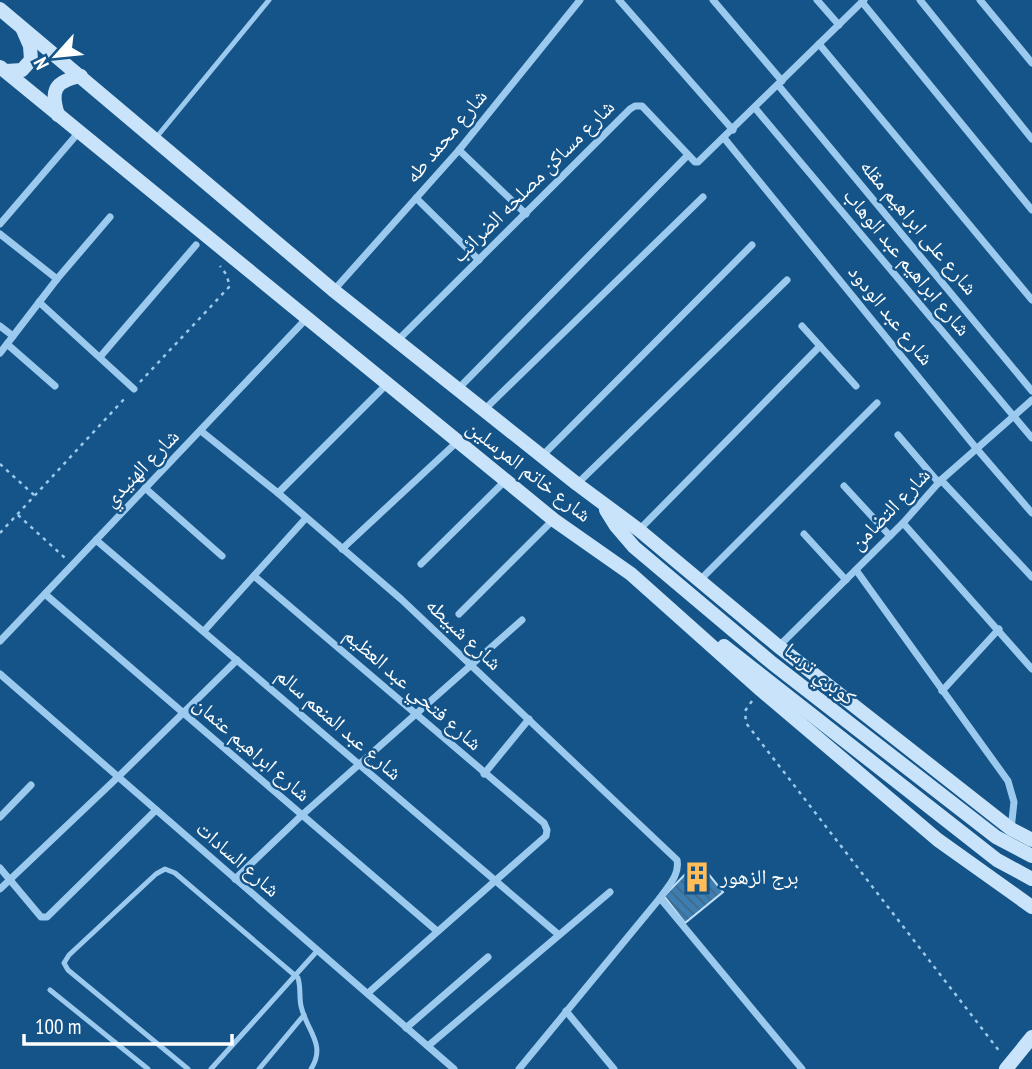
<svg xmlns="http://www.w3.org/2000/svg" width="1032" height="1069" viewBox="0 0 1032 1069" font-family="'PT Sans Narrow','Noto Naskh Arabic',sans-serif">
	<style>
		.building { fill: url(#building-back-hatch); stroke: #c2e2fb; stroke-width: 2 }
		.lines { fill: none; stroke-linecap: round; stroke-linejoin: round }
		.path { stroke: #9ccaee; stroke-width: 2.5; stroke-dasharray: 3.5 5; stroke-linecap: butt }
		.lane { stroke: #9ccaee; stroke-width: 5 }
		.street { stroke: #9ccaee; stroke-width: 7 }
		.secondary { stroke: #c9e4fa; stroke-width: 14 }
		.labels { text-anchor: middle; stroke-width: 5; stroke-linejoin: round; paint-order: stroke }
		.street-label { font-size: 21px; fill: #fff; stroke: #155488 }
		.poi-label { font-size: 21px; fill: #fff; stroke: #155488; text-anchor: start }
	</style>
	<defs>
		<pattern id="building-back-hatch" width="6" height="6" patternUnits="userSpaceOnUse" patternTransform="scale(1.75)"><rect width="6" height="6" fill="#3d7eb2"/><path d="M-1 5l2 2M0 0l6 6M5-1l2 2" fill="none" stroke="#446884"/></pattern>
	</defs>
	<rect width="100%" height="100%" fill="#155488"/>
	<!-- building -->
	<path class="building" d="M698,861L723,892L685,923L664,896Z"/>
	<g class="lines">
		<!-- path -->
		<g class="path">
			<path d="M140,382L230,286L226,274L220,266"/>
			<path d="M0,464L34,495"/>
			<path d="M18,515L65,558"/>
			<path d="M0,533L126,397"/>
			<path d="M752,701L745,711L746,723L1000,1052"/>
		</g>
		<!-- lane -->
		<g class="lane">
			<path d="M155,139L269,0"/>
			<path d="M50,990L148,1069"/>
			<path d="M188,1069L68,970L64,963L69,955L156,874L165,869L175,873L298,978C301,987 299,997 301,1006C306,1030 327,1044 311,1069"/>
			<path d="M211,1069L318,950"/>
			<path d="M259,1069L304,1015"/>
		</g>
		<!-- street -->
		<g class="street">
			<path d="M619,0L733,130"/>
			<path d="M713,0L782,81"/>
			<path d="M817,0L839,25"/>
			<path d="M920,0L1032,139"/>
			<path d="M980,0L1032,63"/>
			<path d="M862,2L1032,210"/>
			<path d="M819,44L1032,300"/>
			<path d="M778,85L1032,391"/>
			<path d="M755,108L1032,438"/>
			<path d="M724,138L976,448L1032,513"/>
			<path d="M459,150L526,214"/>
			<path d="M416,198L479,260"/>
			<path d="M0,224L79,132"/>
			<path d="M0,234L57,279"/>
			<path d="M334,290L459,150L580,0"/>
			<path d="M39,302L134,389"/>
			<path d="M0,326L13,336"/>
			<path d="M802,326L856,386"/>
			<path d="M397,341L630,109L635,106H642L695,162H698L864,0"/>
			<path d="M7,344L55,386"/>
			<path d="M0,353L57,279L110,217"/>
			<path d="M100,357L196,245"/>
			<path d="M458,389L688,155"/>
			<path d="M484,410L703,197"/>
			<path d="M201,431L278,493L401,599L677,860C680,875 668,886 660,898L519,1069"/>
			<path d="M898,435L939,483"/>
			<path d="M542,456L752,245"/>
			<path d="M941,480L1032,577"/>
			<path d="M577,484L787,280"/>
			<path d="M844,486L890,536"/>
			<path d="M145,488L222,556"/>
			<path d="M278,493L387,384"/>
			<path d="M903,523L1032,669"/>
			<path d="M639,530L820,346"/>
			<path d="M804,534L846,580"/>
			<path d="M96,540L559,935"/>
			<path d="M342,549L457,442"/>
			<path d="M421,564L505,481"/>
			<path d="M856,570L1008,781L1014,802L1011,829"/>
			<path d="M254,576L544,823L547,830L546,836L368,993"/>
			<path d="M700,580L877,403"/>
			<path d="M45,594L437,931"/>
			<path d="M459,614L553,520"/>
			<path d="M204,631L306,518"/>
			<path d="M0,641L307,318"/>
			<path d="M779,646L903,523L941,480L1032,400"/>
			<path d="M0,674L454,1069"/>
			<path d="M942,691L999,629"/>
			<path d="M484,774L529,719"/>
			<path d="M0,817L31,785"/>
			<path d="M0,868L41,917H47L156,810"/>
			<path d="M235,879L302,815L522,620"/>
			<path d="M0,889L118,777L237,660"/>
			<path d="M660,898L802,1069"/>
			<path d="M566,1011L614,1069"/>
			<path d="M406,1028L488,957"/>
			<path d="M428,1046L610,892"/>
		</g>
		<!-- secondary -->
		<g class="secondary">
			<path d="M0,9L333,290L577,484L639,530L778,646L1011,829L1032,840"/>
			<path d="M0,67L554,520L631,574L761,690L938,840L1032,907"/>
			<path d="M6,71L22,70L31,60L30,46L23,30"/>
			<path d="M58,115C50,90 55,81 81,76"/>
			<path d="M606,510L616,526L634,547L772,663L996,837L1032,856"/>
			<path d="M724,646L997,860L1032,879"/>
			<path d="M1006,1069L1032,1037"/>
		</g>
	</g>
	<!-- icons -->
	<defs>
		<g id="building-bare" transform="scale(2.415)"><path d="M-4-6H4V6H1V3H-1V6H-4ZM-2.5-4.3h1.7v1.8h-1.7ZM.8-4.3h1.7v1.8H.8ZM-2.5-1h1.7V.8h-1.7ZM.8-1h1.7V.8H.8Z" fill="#ffbd59" stroke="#155488" stroke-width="2.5" paint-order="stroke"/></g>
	</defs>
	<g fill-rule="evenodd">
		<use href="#building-bare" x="697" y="877"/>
	</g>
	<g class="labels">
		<!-- street labels -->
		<g class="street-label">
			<text transform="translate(446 136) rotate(-50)" y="7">شارع محمد طه</text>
			<text transform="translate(533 181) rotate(-45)" y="7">شارع مساكن مصلحه الضرائب</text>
			<text transform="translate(919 227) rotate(50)" y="7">شارع على ابراهيم مقله</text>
			<text transform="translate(907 262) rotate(50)" y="7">شارع ابراهيم عبد الوهاب</text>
			<text transform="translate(891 315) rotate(51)" y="7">شارع عبد الودود</text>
			<text transform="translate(141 468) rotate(-46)" y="7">شارع الهنيدي</text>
			<text transform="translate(529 471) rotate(38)" y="7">شارع خاتم المرسلين</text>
			<text transform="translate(890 509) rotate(-46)" y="7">شارع التضامن</text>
			<text transform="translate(464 634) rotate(43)" y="7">شارع شبيطه</text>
			<text transform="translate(820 674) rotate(39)" y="7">كوبري ترسا</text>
			<text transform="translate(413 689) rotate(41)" y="7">شارع فتحي عبد العظيم</text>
			<text transform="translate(339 724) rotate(41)" y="7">شارع عبد المنعم سالم</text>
			<text transform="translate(252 749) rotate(41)" y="7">شارع ابراهيم عثمان</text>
			<text transform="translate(238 859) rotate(41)" y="7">شارع السادات</text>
		</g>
		<!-- poi labels -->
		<g class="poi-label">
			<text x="720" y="884">برج الزهور</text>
		</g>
	</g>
	<!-- north arrow -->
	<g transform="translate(56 56) rotate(243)" stroke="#155488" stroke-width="5" paint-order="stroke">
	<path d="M0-5L12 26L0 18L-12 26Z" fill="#ffffff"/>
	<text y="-10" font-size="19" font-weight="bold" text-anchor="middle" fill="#ffffff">N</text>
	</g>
	<!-- scale -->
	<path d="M24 1034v10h208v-10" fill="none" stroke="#ffffff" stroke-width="3.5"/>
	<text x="35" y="1034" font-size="21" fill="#ffffff" stroke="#155488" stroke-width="5" paint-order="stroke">100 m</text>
</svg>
